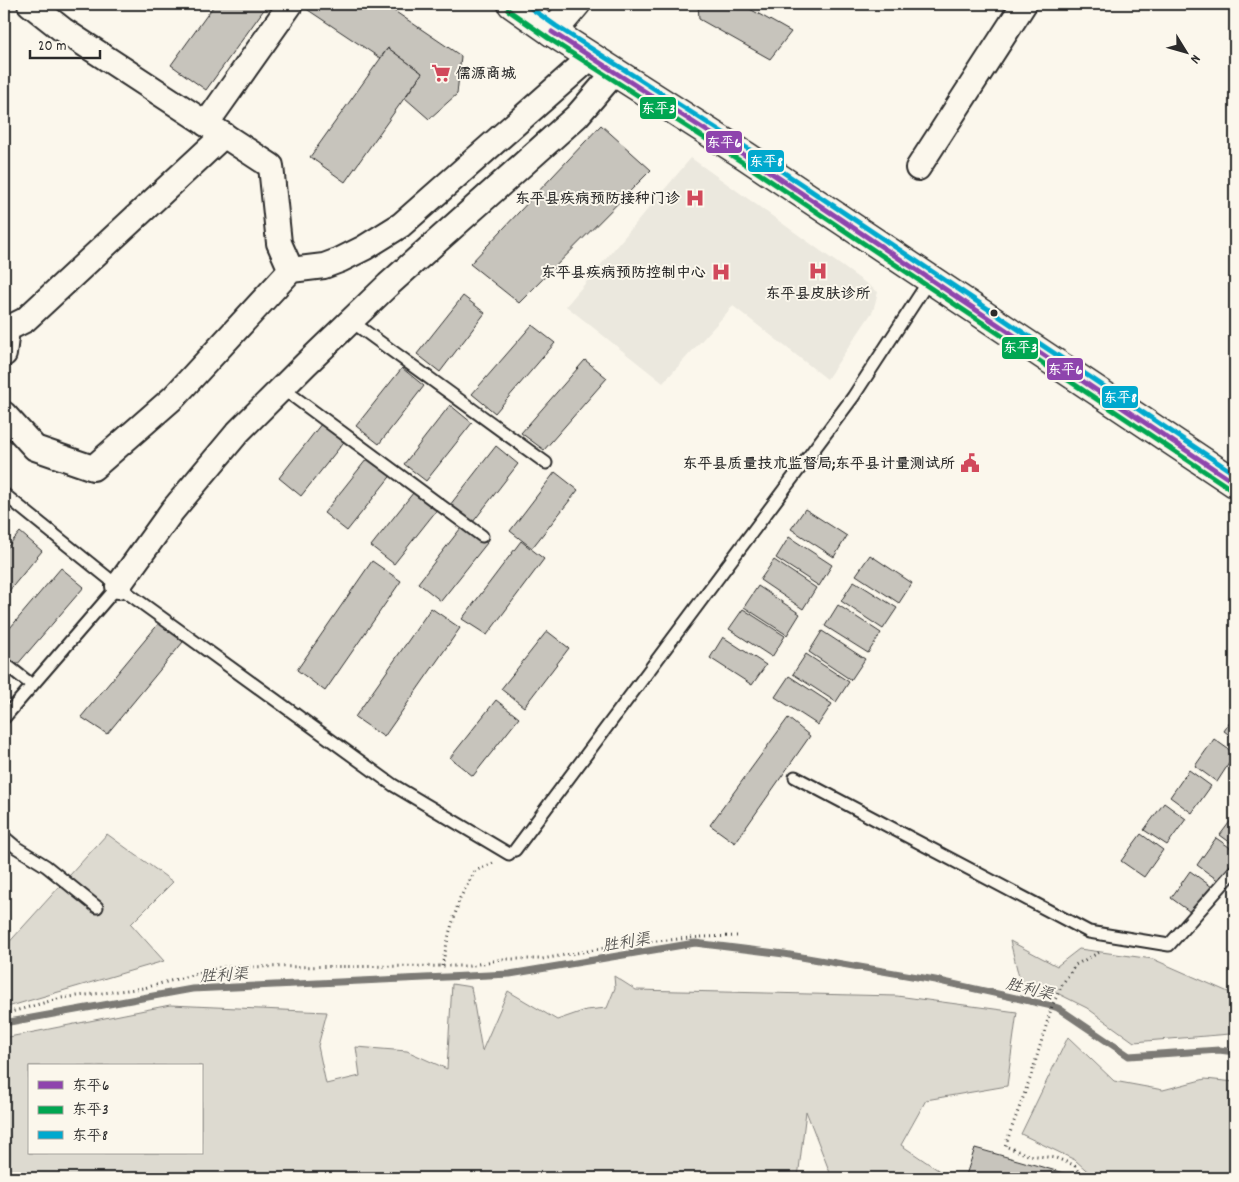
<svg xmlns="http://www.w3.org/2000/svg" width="1239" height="1182" viewBox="0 0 1239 1182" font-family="Dekko,'LXGW WenKai TC',sans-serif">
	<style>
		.built { fill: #ebe8de }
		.green { fill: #dddad0; stroke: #84827e; fill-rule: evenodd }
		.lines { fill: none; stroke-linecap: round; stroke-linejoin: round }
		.stream { stroke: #7b7a75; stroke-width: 7 }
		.building { fill: #c7c4bc; stroke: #2b2b2b }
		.service-casing { stroke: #2b2b2b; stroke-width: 15 }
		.minor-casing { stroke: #2b2b2b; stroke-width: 28 }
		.tertiary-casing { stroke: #2b2b2b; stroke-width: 31 }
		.primary-casing { stroke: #2b2b2b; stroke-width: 31 }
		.path { stroke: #2b2b2b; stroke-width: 3; stroke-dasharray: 1 4; stroke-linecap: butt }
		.service { stroke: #fbf7ec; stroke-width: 11 }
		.minor { stroke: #fbf7ec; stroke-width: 24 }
		.tertiary { stroke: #fbf7ec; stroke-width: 28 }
		.primary { stroke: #fbf7ec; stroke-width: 28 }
		.bus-1-casing { stroke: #fbf7ec; stroke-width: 9 }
		.bus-2-casing { stroke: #fbf7ec; stroke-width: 9 }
		.bus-3-casing { stroke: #fbf7ec; stroke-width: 9 }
		.bus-1 { stroke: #8e44ad; stroke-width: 5 }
		.bus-2 { stroke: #00a651; stroke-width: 5 }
		.bus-3 { stroke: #00a9ce; stroke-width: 5 }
		.bus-dot { fill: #2b2b2b; stroke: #fbf7ec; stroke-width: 2 }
		.labels { text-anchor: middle; stroke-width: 4; stroke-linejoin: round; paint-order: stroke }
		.poi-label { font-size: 15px; font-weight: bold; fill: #2b2b2b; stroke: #fbf7ec; text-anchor: end }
		.water-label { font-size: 16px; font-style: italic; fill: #5a5956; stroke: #fbf7ec }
		.line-badge { stroke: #fbf7ec; stroke-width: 2 }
		.badge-label { font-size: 14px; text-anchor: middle; font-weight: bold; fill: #fff }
	</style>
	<rect width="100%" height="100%" fill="#fbf7ec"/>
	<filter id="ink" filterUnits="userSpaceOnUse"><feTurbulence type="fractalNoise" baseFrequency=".02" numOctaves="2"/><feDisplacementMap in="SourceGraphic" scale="10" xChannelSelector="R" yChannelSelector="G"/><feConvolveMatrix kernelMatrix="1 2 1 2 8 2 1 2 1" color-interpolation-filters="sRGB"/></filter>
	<g filter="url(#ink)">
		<!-- built -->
		<path class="built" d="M691,158L878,292L873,311L827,379L733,306L663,383L566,306Z"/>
		<!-- green -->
		<g class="green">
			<path d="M107,834L173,882L131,924L164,961L4,1008V948Z"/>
			<path d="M1010,941L1057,966L1079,949L1153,959L1235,995V1034H1230L1134,1042L1087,1008L1059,994L1021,985Z"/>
			<path d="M614,976L636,990L897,996L1017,1012L1007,1086L926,1100L901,1145L947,1176L944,1178H832L806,1111L798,1178H713L704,1171L707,1178H4V1038L170,1005L327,1012L318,1046L326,1084L360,1076L356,1047L407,1051L447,1069L452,984L471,987L482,1051L508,991L557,1020L586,1010L607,1008L615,988ZM29,1066H201V1153H29Z"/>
			<path d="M1068,1037L1114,1081L1163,1090L1205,1079L1235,1082V1178H1095L1075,1160L1021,1134Z"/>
		</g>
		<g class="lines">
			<!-- stream -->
			<path class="stream" d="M4,1023L192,989L510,974L695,943L784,954L935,980L1052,1006L1058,1008L1129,1056L1219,1050L1235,1052"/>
		</g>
		<!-- building -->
		<g class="building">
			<path d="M215,4H268L206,90L171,65Z"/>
			<path d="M299,4H384L461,56L457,94L429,119L405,98L422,73L388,48L380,58Z"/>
			<path d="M698,4H741L791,32L770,59L699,19Z"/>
			<path d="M388,48L422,73L345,182L310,157Z"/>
			<path d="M601,125L651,170L519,303L470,264Z"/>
			<path d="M463,296L485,313L440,372L417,354Z"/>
			<path d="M532,325L555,343L495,413L472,394Z"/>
			<path d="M585,360L607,378L544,450L521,433Z"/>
			<path d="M402,368L424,386L379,444L356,426Z"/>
			<path d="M450,405L472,423L426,481L404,464Z"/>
			<path d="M325,419L347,438L301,496L279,478Z"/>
			<path d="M496,446L518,464L473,522L450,505Z"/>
			<path d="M370,455L393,473L347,531L324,513Z"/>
			<path d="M555,472L578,490L532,548L510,531Z"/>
			<path d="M417,488L440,506L394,564L371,546Z"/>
			<path d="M805,509L847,536L834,557L791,529Z"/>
			<path d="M464,524L487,543L441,601L418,583Z"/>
			<path d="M20,532L42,551L4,597V551Z"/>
			<path d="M789,537L832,565L819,586L776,558Z"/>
			<path d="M521,541L544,559L487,635L462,619Z"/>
			<path d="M870,555L912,583L899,603L856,575Z"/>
			<path d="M774,560L816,588L803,609L760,580Z"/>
			<path d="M372,561L401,581L325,691L297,670Z"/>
			<path d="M61,568L84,587L16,666L4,655V635Z"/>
			<path d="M854,581L897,608L883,629L841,601Z"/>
			<path d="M758,586L800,614L787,635L744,607Z"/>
			<path d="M838,605L881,633L868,653L825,626Z"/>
			<path d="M431,608L460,628L384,737L355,717Z"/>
			<path d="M743,609L785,636L772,657L729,629Z"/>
			<path d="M160,622L183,642L107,734L81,717Z"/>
			<path d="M547,631L569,648L524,707L501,689Z"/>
			<path d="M822,631L865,659L851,680L809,652Z"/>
			<path d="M723,637L766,665L752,685L710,658Z"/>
			<path d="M806,654L849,682L836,702L793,674Z"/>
			<path d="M789,676L832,704L818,725L775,697Z"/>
			<path d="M496,700L519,718L473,776L450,758Z"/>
			<path d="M1235,715V739L1224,731Z"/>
			<path d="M788,718L810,736L735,843L710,825Z"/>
			<path d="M1214,739L1235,754L1217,782L1195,766Z"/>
			<path d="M1189,770L1211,786L1192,813L1170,797Z"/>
			<path d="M1164,803L1186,819L1167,845L1144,830Z"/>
			<path d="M1235,815V846L1220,835Z"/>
			<path d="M1141,834L1163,850L1144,877L1121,861Z"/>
			<path d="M1216,838L1235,851V858L1219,881L1197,865Z"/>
			<path d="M1190,871L1212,887L1193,914L1171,898Z"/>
			<path d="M975,1148L1067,1174L1065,1178H965Z"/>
		</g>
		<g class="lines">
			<!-- service casing -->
			<g class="service-casing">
				<g id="service">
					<path d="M351,321L546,463"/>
					<path d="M282,388L482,536"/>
					<path d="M4,494L118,586L393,785L509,854"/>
					<path d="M4,663L32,685"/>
					<path d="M4,718L118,586"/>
					<path d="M795,777L1089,932L1169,945L1235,870"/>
					<path d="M4,837L17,848L46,866L97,907"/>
					<path d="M515,850L853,397L930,279"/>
				</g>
			</g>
			<!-- minor casing -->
			<g class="minor-casing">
				<g id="minor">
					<path d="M30,4L63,30L271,166L279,243L291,270"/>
					<path d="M206,124L290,5"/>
					<path d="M918,168L1024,4"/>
					<path d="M4,354L7,329L25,320L224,135"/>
					<path d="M4,414L35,448L93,468L174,397L291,270L324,266L340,260L364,248L401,225L591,57"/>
					<path d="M118,586L172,511L238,432L306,364L388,285L577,116L615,72"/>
				</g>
			</g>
			<!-- tertiary casing -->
			<g class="tertiary-casing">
				<path id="tertiary" d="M512,4L552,32L746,156L1235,483"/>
			</g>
			<!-- primary casing -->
			<g class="primary-casing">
				<path id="primary" d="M552,32L576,4"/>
			</g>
			<!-- path -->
			<g class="path">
				<path d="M442,966L449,934L460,898L475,871L493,863"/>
				<path d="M4,1014L61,998L144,988L222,967L469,966L502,959H542L634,943L702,937L739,936"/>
				<path d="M1085,1178L1074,1165L1056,1158L1028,1155L1005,1146L1031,1076L1052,1006L1062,985L1075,965L1100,952"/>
			</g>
			<!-- service -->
			<use href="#service" class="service"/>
			<!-- minor -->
			<use href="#minor" class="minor"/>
			<!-- tertiary -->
			<use href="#tertiary" class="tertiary"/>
			<!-- primary -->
			<use href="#primary" class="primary"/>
			<!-- bus-1 casing -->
			<g class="bus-1-casing">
				<path id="bus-1" d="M552,32L746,156L1235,483"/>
			</g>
			<!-- bus-2 casing -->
			<g class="bus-2-casing">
				<path id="bus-2" d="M508,10L548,38L742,162L1231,489"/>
			</g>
			<!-- bus-3 casing -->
			<g class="bus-3-casing">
				<path id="bus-3" d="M525,4L556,26L750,150L1235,474"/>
			</g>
			<!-- bus-1 -->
			<use href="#bus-1" class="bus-1"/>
			<!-- bus-2 -->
			<use href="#bus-2" class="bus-2"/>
			<!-- bus-3 -->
			<use href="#bus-3" class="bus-3"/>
		</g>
	</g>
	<!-- icons -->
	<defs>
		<g id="supermarket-bare" transform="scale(1.5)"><path d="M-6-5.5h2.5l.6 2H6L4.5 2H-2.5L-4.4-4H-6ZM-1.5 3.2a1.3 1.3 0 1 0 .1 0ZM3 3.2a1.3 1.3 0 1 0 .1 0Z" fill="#d1495b" stroke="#fbf7ec" stroke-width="2.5" paint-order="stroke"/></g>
		<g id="hospital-bare" transform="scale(1.5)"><path d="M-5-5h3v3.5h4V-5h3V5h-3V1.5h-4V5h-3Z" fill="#d1495b" stroke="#fbf7ec" stroke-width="2.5" paint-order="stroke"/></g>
		<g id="civic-bare" transform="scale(1.5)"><path d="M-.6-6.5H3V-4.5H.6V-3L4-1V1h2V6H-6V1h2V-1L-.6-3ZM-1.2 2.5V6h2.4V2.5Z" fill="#d1495b" stroke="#fbf7ec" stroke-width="2.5" paint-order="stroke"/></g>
	</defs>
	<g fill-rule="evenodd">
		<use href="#supermarket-bare" x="441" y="73"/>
		<use href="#hospital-bare" x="695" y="198"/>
		<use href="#hospital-bare" x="818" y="271"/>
		<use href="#hospital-bare" x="721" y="272"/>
		<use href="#civic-bare" x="970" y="463"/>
	</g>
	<!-- markers -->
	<circle class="bus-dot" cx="994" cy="313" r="4.5"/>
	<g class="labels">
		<!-- poi labels -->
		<g class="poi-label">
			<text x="456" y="78" text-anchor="start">儒源商城</text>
			<text x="680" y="203">东平县疾病预防接种门诊</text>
			<text x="706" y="277">东平县疾病预防控制中心</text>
			<text x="818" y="298" text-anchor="middle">东平县皮肤诊所</text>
			<text x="955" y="468">东平县质量技术监督局;东平县计量测试所</text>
		</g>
		<!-- water labels -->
		<g class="water-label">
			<text transform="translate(626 941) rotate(-9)" y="6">胜利渠</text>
			<text transform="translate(224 974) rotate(-3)" y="6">胜利渠</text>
			<text transform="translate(1030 988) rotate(14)" y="6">胜利渠</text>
		</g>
	</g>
	<g class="line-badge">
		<rect x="639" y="96" width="38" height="24" rx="5" fill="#00a651"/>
		<rect x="705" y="130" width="38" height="24" rx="5" fill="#8e44ad"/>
		<rect x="747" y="149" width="38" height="24" rx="5" fill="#00a9ce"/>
		<rect x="1001" y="336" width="38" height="24" rx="5" fill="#00a651"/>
		<rect x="1046" y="357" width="38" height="24" rx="5" fill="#8e44ad"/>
		<rect x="1101" y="385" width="38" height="24" rx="5" fill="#00a9ce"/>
	</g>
	<g class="badge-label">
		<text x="658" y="113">东平3</text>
		<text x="724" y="147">东平6</text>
		<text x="766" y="166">东平8</text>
		<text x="1020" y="352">东平3</text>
		<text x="1065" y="374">东平6</text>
		<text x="1120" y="402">东平8</text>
	</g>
	<!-- margin -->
	<rect width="1239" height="1182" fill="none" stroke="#fbf7ec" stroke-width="20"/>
	<rect x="10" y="10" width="1219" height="1162" fill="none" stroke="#2b2b2b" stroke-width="2" filter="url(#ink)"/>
	<!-- legend -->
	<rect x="28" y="1064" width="175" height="90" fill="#fbf7ec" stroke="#a8a59f"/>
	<rect x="38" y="1081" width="25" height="8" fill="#8e44ad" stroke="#a8a59f"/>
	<text x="72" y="1090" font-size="15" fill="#2b2b2b">东平6</text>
	<rect x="38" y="1106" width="25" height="8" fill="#00a651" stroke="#a8a59f"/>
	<text x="72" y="1114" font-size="15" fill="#2b2b2b">东平3</text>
	<rect x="38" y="1131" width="25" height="8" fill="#00a9ce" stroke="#a8a59f"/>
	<text x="72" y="1140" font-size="15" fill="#2b2b2b">东平8</text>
	<!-- north arrow -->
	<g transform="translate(1186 52) rotate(127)" stroke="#fbf7ec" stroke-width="4" paint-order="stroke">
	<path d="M0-4L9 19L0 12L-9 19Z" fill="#2b2b2b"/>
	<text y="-8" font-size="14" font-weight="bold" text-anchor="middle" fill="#2b2b2b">N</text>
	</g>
	<!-- scale -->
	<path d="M30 50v8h70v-8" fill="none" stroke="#2b2b2b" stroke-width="2.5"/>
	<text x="38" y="50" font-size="15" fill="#2b2b2b" stroke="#fbf7ec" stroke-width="4" paint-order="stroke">20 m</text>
</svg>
